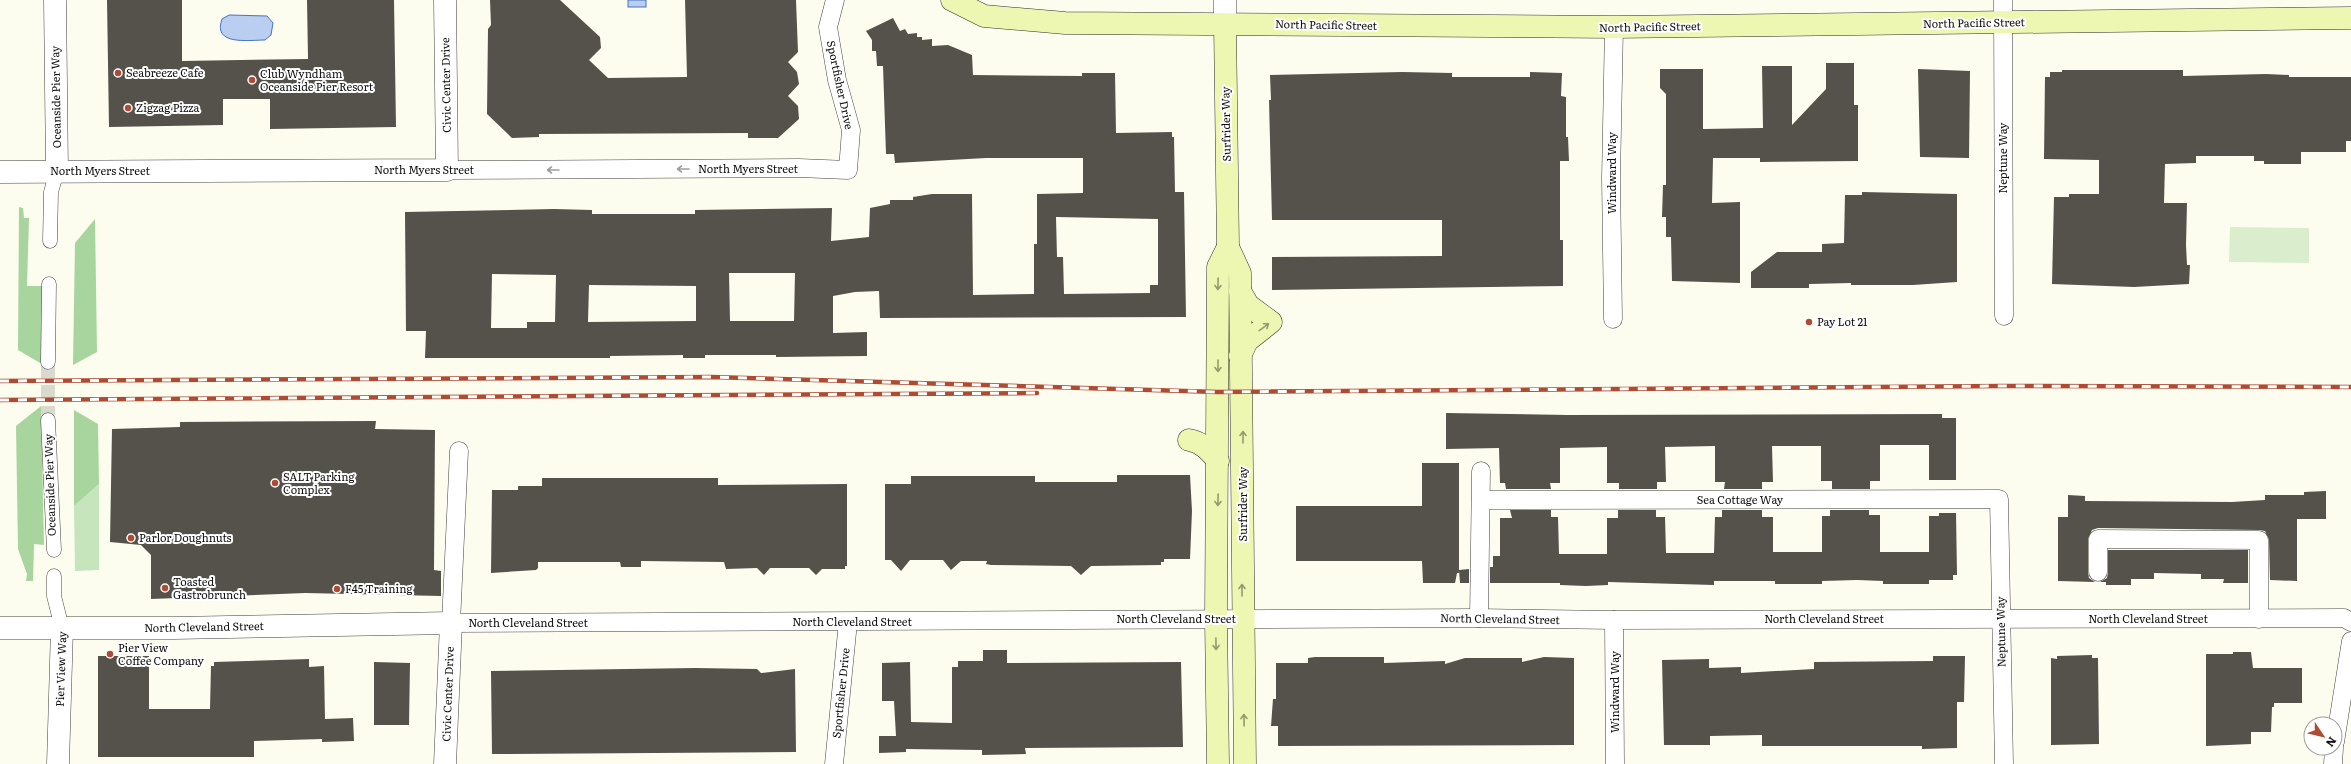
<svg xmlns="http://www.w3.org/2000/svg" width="2351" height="764" viewBox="0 0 2351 764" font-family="Literata,serif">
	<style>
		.green { fill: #c7e5bc }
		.forest { fill: #a8d49d }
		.pitch { fill: #daedcd }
		.water { fill: #b9cef0; stroke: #4773c0 }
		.building { fill: #55514b; fill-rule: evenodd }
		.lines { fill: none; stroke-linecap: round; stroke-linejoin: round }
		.pedestrian-tunnel { stroke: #d9d9cd; stroke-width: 14; stroke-dasharray: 14 7; stroke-linecap: butt }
		.pedestrian-casing { stroke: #404040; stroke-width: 15 }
		.minor-casing { stroke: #404040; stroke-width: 19 }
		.tertiary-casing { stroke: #404040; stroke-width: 23 }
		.secondary-casing { stroke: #2f2f2f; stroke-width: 23 }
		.pedestrian { stroke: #fff; stroke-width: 14 }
		.minor { stroke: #fff; stroke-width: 18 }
		.tertiary { stroke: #fff; stroke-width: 22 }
		.secondary { stroke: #eef7b1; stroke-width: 22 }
		.rail-casing { stroke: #b04b33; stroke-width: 4.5 }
		.rail { stroke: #fff; stroke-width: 3; stroke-dasharray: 9; stroke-linecap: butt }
		.oneway { stroke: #9e9e9e }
		.oneway2 { stroke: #94996f }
		.poi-dot { fill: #b04b33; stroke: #fff; stroke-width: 1.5 }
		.labels { text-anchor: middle; stroke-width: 4; stroke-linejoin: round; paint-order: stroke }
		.street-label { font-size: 11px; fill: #0d0d0d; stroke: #fff }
		.poi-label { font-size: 11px; fill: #0d0d0d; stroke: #fff; text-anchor: start }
	</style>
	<rect width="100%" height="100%" fill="#fdfdef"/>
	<!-- green -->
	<path class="green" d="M99,484V570L75,571L74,506Z"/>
	<!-- forest -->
	<g class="forest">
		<path d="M19,207L23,208L24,218H29L27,286H44L42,364L18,350Z"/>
		<path d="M95,219L97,352L73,365L75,243Z"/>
		<path d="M41,406L44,545L34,544L33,581H26L27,574L18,549L16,426Z"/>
		<path d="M74,410L98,424L99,484L74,506Z"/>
	</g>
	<!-- pitch -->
	<path class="pitch" d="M2230,227L2309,228V263L2229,262Z"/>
	<!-- water -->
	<g class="water">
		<rect x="628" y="0" width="18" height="7"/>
		<path d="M229,15L267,16L273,23L271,35L265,40C249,40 212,46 222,19Z"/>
	</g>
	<!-- building -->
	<g class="building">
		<path d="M107,0H182V61L308,59L307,0H394L396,127L270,129V99H223V125L109,127Z"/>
		<path d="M490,0H560L600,37L601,48L589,60L608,78L687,77L685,0H796L798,52L788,62L797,72L799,84L788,96L798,106L799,119L778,138H748V133L539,134V137L512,138L487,114L488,29L491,25Z"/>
		<path d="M893,18L900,31L905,29L908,34L917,33V37H922V40L932,39V46L948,45L972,55L973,75L1082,76V73H1115L1116,133L1172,132V137H1174L1175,192H1184L1186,317L880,318L879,291L855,292L833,296V333L867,332V356L776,357V355H705V358H683V355L610,356V358H425L426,331H406L405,212L554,209L592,210V214H695V210L832,208L831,241L869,237L870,208L890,204V200H913V197L932,194H972L973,295L1034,294V244H1037V194L1083,193V158H986L895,163L894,154H886L883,66H877L876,51H872V40L866,31ZM1056,217L1158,219V285H1150V293L1064,294L1063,257H1057ZM729,273H795L794,321H730ZM492,274L556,275L555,322H527V328H491ZM589,285L696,286V321L588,322Z"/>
		<path d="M1826,63H1854V105H1858V161L1760,162V158H1713L1712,203L1740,202V283L1672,281L1671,237H1666V217H1662L1663,185H1666V94L1660,88V69H1703V129L1763,128L1762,66H1792V125L1826,89Z"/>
		<path d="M1918,69L1970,71L1969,158L1920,157Z"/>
		<path d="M2062,70H2183V76L2266,74L2289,75V77H2351V141H2346V152H2301V164H2264V161H2254V156H2196V163L2165,164L2164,203H2187L2186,245L2187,265H2190L2189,284L2134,287L2052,284L2054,197H2069V194H2099V160L2044,159L2045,77H2050V72H2062Z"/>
		<path d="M1402,72L1452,73V77H1530V72L1562,73L1561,96L1566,97V137H1568L1569,161H1560V240H1563V286L1272,290V257L1442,256V220H1272L1269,100H1271L1270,75Z"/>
		<path d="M1862,192L1957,194V282L1913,285H1851V283L1809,284V288H1751V272L1777,252H1822V244L1844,243L1845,195H1862Z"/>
		<path d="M1446,413L1568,415L1942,414V418H1956V480H1929V445H1880V481H1870V489H1832V481H1821V446H1772L1773,482H1762V489H1724L1725,482H1715V446L1665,447L1666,482H1657V489H1619V483H1607V447L1560,448V483H1550L1551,489H1506L1505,483H1500L1499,448L1446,449Z"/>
		<path d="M376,421L375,429L435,430L434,570L441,571V596L305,593L151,599V555L141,545L110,542L112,429L180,427V422Z"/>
		<path d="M1422,463H1459V573H1457L1455,583H1423L1422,561H1296V506H1422Z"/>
		<path d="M1117,475H1190L1192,511L1190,559H1164V562H1161V565L1091,566L1081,575L1071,566L991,565L986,564L987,561H961L951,570L943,560H910L901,571L891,560H885V484H911V476H1035V482H1117Z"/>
		<path d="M542,478H718V485L847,484V566H845V569H822L816,575L809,568H770L764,575L757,568L726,569L724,562L641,561V567H621L620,562H538V568L536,570L491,573L492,490H518V486H542Z"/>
		<path d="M2326,491V519H2297V581L2270,580L2269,540L2265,531L2259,530L2098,528L2092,530L2088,539V572L2089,578L2095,582L2058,581V517H2068V495L2085,496V501L2232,502L2265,500V495H2304V492Z"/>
		<path d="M1510,510H1551V517H1558L1559,554H1607V518H1618V510H1656V517H1665L1666,553H1714L1715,517H1722V510H1762V517H1773V552H1822V516H1830V510H1869V515H1880V552H1929V516H1939V513H1956L1957,575H1953V580H1929V584H1883V581L1857,580L1822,581V584H1775V581H1714V585L1608,582V585L1586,586L1560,585V583H1490V567H1493V556H1500V518H1512Z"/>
		<path d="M2108,550H2248V583H2223L2224,579H2201V574L2154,573V579H2131V585H2106V582H2100L2107,578L2108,572Z"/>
		<path d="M1469,569V583H1460L1459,570Z"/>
		<path d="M983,650H1007V663L1181,662L1183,747L1025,748L1026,754L982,755V750L906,749V752L879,753V736H896L894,701H882V663L910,662L911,722L952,723V667H958V661H983Z"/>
		<path d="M2233,652H2251L2253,668H2302V703H2274V707H2272L2271,732H2251V744L2206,746V654H2233Z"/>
		<path d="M2092,655V658H2098L2099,744L2051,745V658L2057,659V656Z"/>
		<path d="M98,656H149V709H210L211,666H214V662L309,659V667L324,666L325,719L353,718L354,741L322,742V739L254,741V757H98Z"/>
		<path d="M1933,656H1965L1964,702H1957V748L1922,749V746H1762V735L1710,736V745H1664L1662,660L1709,659V668L1741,667V673L1814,669V662L1933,661Z"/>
		<path d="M1315,657H1384V663L1445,661V664L1465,658H1522V662L1544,657L1574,658V745L1278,746V726H1271L1273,699H1276V663H1308V658Z"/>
		<path d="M374,662L410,663L409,725H374Z"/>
		<path d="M695,668L757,669L761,673L795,669L796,752L492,754L491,671Z"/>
	</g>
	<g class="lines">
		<!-- pedestrian-tunnel -->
		<path class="pedestrian-tunnel" d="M48,420V362"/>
		<!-- pedestrian casing -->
		<g class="pedestrian-casing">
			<g id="pedestrian">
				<path d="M50,241L51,192L57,171"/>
				<path d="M48,362L49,284"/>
				<path d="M48,420L54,550"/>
				<path d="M54,576V596L62,628"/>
			</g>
		</g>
		<!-- minor casing -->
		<g class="minor-casing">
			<g id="minor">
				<path d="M2003,0L2004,316"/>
				<path d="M447,170L799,168L848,170L851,130L837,80L828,27L835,0"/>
				<path d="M1613,319L1611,178L1614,27"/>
				<path d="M459,451L451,623L1479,618L1614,620L2344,618L2351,622"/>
				<path d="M1481,500L1999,499L2004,764"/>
				<path d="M2098,572V539L2259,540V619"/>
				<path d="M1479,618L1481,471"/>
				<path d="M1614,620L1615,764"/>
				<path d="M2335,742L2351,641"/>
				<path d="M834,764L848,622"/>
				<path d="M2333,764L2334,748"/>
			</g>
		</g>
		<!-- tertiary casing -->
		<g class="tertiary-casing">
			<g id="tertiary">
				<path d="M55,0L57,171"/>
				<path d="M1225,0V24"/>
				<path d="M0,172L447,170L445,0"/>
				<path d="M0,628H174L451,623L445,764"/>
				<path d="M58,764L62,628"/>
			</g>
		</g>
		<!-- secondary casing -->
		<g class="secondary-casing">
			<g id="secondary">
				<path d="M952,0L984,16L1065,23L1614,27L2351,18"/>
				<path d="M1225,24L1228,247L1240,273L1245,764"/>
				<path d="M1240,356L1247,341L1271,322L1248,305L1240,291"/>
				<path d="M1189,440C1202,442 1210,451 1218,461"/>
				<path d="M1218,764L1216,619L1218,267L1228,247"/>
			</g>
		</g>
		<!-- pedestrian -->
		<use href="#pedestrian" class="pedestrian"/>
		<!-- minor -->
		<use href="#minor" class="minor"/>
		<!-- tertiary -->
		<use href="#tertiary" class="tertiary"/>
		<!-- secondary -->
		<use href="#secondary" class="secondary"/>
		<!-- rail casing -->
		<g class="rail-casing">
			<g id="rail">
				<path d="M0,381L711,377L1218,392L2003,386L2351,387"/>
				<path d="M0,400L1037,393"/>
			</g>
		</g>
		<!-- rail -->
		<use href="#rail" class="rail"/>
	</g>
	<!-- one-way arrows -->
	<defs><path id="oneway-shaft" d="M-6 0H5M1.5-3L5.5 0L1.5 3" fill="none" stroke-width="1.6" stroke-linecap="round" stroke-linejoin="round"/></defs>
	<g class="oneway">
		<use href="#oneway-shaft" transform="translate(683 169) rotate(180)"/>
		<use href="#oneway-shaft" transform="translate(553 170) rotate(180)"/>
	</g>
	<g class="oneway2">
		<use href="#oneway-shaft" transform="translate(1218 284) rotate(91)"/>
		<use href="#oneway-shaft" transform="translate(1264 327) rotate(-36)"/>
		<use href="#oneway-shaft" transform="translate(1218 366) rotate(90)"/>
		<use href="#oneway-shaft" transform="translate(1243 437) rotate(-90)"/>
		<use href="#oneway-shaft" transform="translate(1218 500) rotate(91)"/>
		<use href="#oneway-shaft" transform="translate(1242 590) rotate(-90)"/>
		<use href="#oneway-shaft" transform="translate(1216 644) rotate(89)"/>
		<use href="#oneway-shaft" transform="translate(1244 720) rotate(-91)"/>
	</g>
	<!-- markers -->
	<g class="poi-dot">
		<circle cx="118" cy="73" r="4"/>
		<circle cx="252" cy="80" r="4"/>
		<circle cx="128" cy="108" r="4"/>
		<circle cx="1809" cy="322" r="4"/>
		<circle cx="275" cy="483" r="4"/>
		<circle cx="131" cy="538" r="4"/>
		<circle cx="165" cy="588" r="4"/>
		<circle cx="337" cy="589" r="4"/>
		<circle cx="110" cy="654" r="4"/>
	</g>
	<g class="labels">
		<!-- street labels -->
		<g class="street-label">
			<text transform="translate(1974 23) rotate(-1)" y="4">North Pacific Street</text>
			<text transform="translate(1326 25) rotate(1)" y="4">North Pacific Street</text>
			<text transform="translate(1650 27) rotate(-1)" y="4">North Pacific Street</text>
			<text transform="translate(446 85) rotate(-91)" y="4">Civic Center Drive</text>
			<text transform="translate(840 85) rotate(78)" y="4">Sportfisher Drive</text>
			<text transform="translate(56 97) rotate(-91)" y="4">Oceanside Pier Way</text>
			<text transform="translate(1226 124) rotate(-91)" y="4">Surfrider Way</text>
			<text transform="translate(2003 158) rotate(-90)" y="4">Neptune Way</text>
			<text x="748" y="173">North Myers Street</text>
			<text x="424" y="174">North Myers Street</text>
			<text x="100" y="175">North Myers Street</text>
			<text transform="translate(1612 173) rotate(-90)" y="4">Windward Way</text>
			<text transform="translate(50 485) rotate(-92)" y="4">Oceanside Pier Way</text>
			<text x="1740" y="504">Sea Cottage Way</text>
			<text transform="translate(1243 504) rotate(-90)" y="4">Surfrider Way</text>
			<text x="1176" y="623">North Cleveland Street</text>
			<text transform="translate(1500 619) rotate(1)" y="4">North Cleveland Street</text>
			<text x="1824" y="623">North Cleveland Street</text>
			<text x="2148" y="623">North Cleveland Street</text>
			<text x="852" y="626">North Cleveland Street</text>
			<text x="528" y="627">North Cleveland Street</text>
			<text transform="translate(204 627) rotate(-1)" y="4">North Cleveland Street</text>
			<text transform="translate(2001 632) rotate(-91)" y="4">Neptune Way</text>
			<text transform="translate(61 669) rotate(-88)" y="4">Pier View Way</text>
			<text transform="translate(1615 692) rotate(-90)" y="4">Windward Way</text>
			<text transform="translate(841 693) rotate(-84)" y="4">Sportfisher Drive</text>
			<text transform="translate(448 694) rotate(-88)" y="4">Civic Center Drive</text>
		</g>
		<!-- poi labels -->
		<g class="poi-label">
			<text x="126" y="77">Seabreeze Cafe</text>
			<text x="260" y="78">Club Wyndham<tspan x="260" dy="13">Oceanside Pier Resort</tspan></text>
			<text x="136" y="112">Zigzag Pizza</text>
			<text x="1817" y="326">Pay Lot 21</text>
			<text x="283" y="481">SALT Parking<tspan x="283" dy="13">Complex</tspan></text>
			<text x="139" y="542">Parlor Doughnuts</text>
			<text x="173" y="586">Toasted<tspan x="173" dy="13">Gastrobrunch</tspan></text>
			<text x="345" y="593">F45 Training</text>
			<text x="118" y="652">Pier View<tspan x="118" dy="13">Coffee Company</tspan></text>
		</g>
	</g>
	<!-- north arrow -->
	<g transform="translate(2323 736) rotate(125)"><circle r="19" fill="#ffffff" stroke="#9e9e9e"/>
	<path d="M0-3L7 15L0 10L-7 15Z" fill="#b04b33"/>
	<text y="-6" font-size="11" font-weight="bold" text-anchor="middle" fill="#0d0d0d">N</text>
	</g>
</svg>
